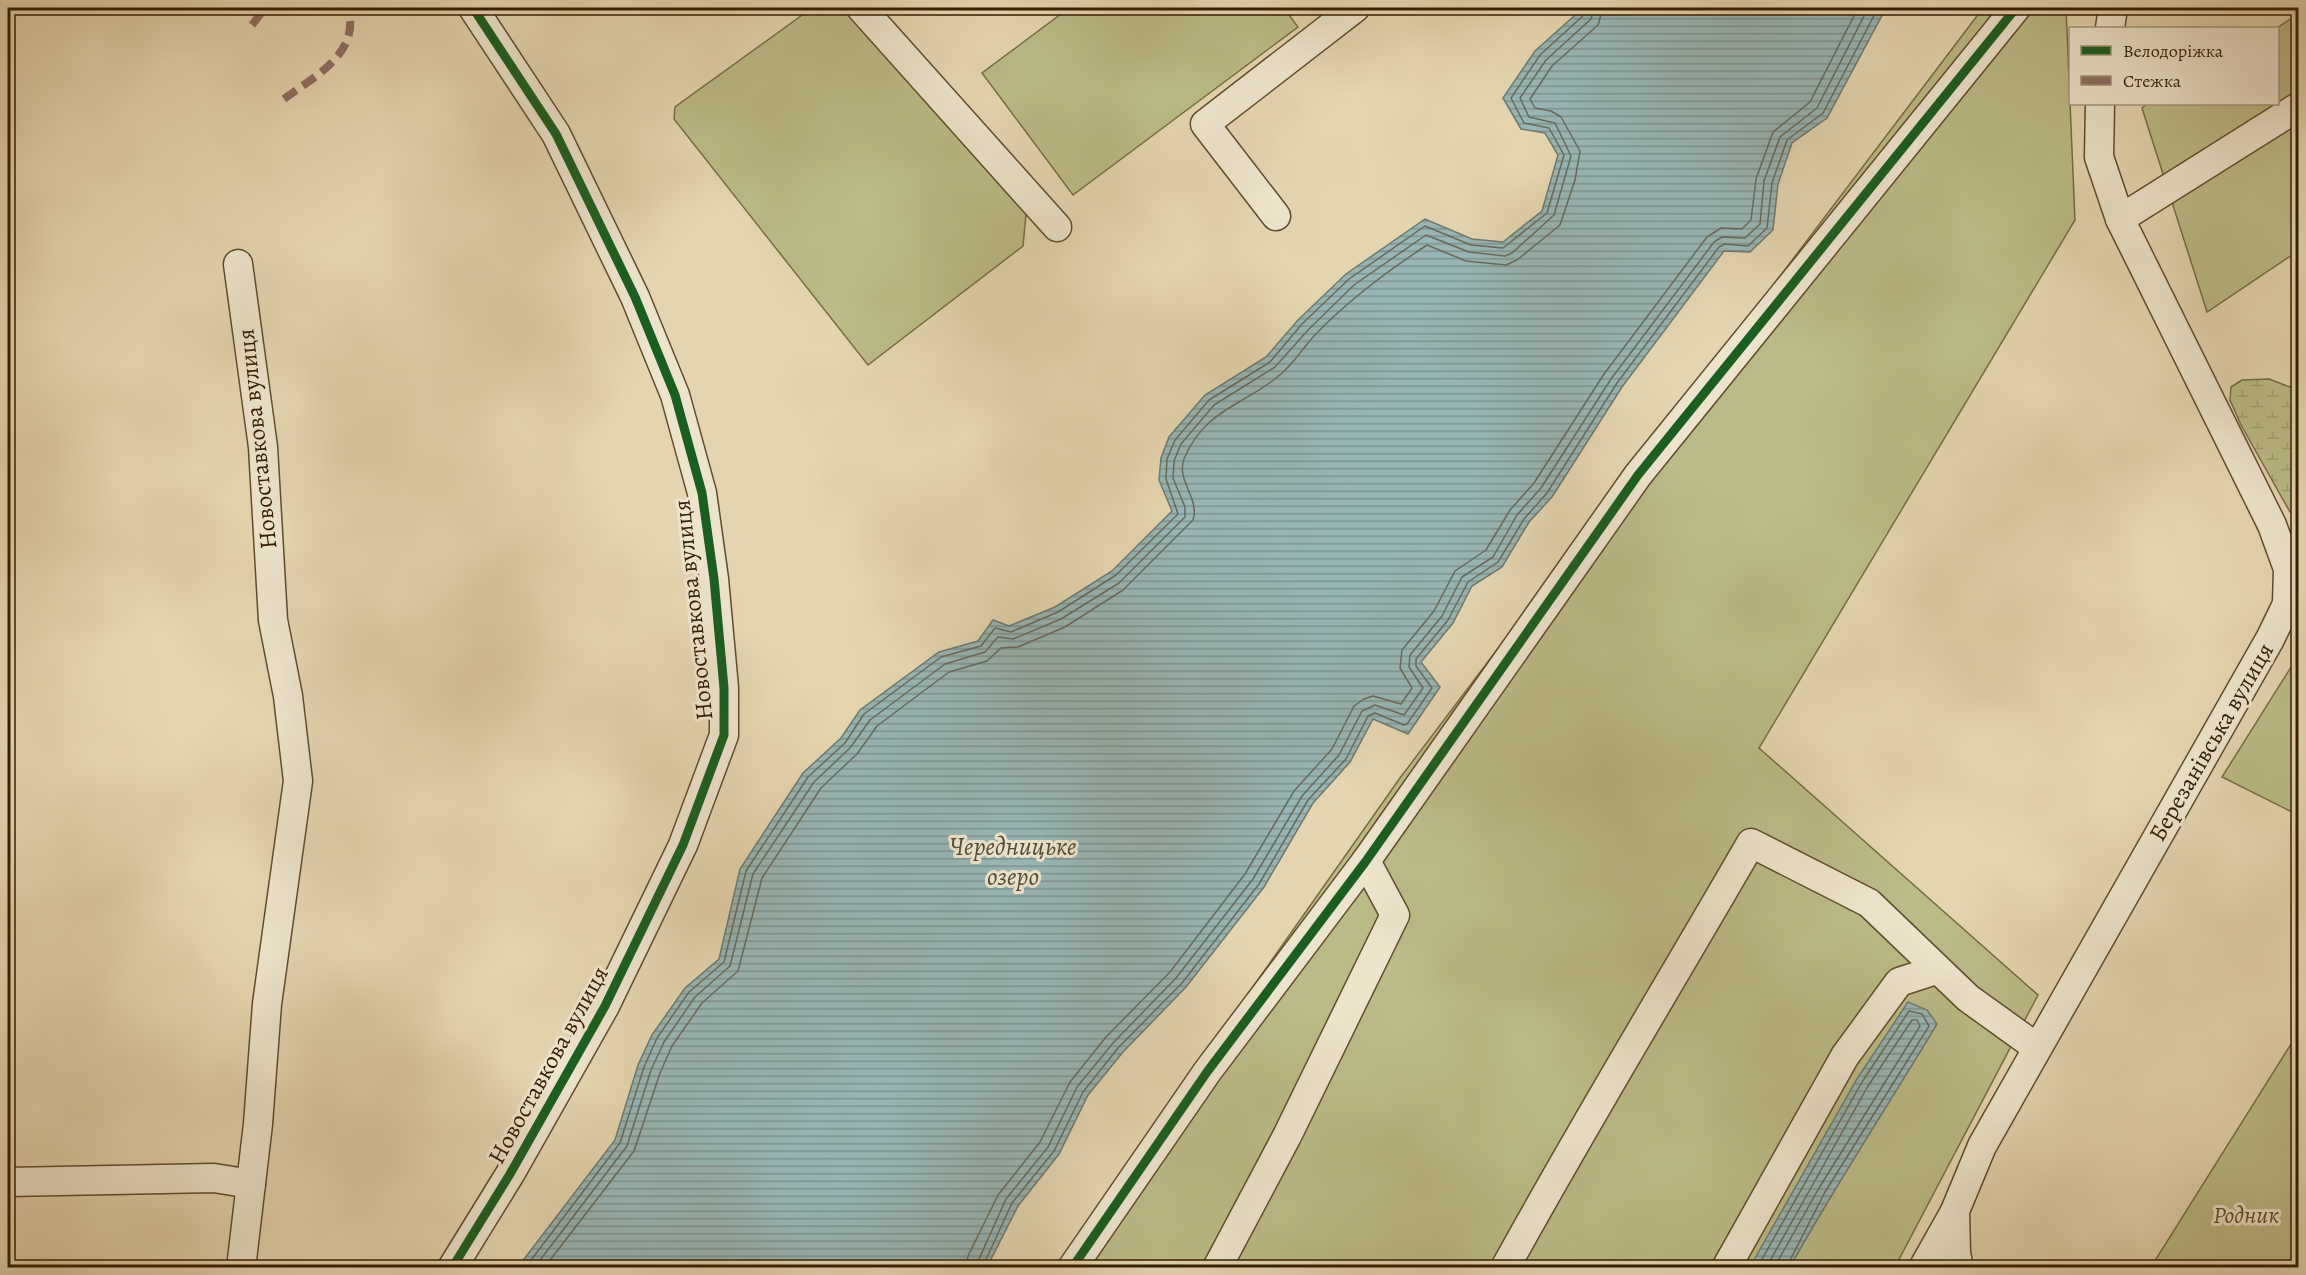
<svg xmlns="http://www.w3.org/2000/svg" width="2306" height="1275" viewBox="0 0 2306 1275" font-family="Alegreya,serif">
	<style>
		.green { fill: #bbbb87; stroke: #786c44; stroke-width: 1.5 }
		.wetland { fill: url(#wetland-marsh); stroke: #786c44; stroke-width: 1.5 }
		.water { fill: url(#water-rules); stroke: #70796d; stroke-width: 1.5 }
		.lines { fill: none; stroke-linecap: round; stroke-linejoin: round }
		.shore { stroke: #666a5b; stroke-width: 1.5 }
		.minor-casing { stroke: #604c2d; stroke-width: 31 }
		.minor { stroke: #ede4cc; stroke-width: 28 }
		.quiet { stroke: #8d6e63; stroke-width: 8; stroke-dasharray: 15 8; stroke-linecap: butt }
		.cycleway-casing { stroke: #ede4cc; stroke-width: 13 }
		.cycleway { stroke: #1b5e20; stroke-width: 9 }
		.labels { text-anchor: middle; stroke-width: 6; stroke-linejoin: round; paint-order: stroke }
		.street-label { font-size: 24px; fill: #341e01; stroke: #ede4cc }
		.park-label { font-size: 24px; font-style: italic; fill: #5c4d29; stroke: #ede4cc }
		.water-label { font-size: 26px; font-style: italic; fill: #524c37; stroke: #ede4cc }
	</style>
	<defs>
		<pattern id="wetland-marsh" width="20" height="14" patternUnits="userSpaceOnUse" patternTransform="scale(1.5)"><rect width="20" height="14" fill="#bbbb87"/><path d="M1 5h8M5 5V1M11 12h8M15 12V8" fill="none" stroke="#a1a073"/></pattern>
		<pattern id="water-rules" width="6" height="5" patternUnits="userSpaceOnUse" patternTransform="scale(1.5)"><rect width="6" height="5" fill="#98b6b5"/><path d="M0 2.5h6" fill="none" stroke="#7d9391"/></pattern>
	</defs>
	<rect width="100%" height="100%" fill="#e4d5b0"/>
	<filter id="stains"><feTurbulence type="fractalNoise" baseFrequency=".00333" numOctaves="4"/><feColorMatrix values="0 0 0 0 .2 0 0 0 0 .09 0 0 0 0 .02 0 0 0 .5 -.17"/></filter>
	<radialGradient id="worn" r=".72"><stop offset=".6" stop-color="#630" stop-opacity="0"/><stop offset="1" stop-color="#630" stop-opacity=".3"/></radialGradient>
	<!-- green -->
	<g class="green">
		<path d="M812,8H851L1027,204L1023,246L868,365L674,119L675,107Z"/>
		<path d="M1069,8H1284L1298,27L1073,195L982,73Z"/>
		<path d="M1983,8H2066L2075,220L1759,748L2038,995L1895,1267L1055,1268L1400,778Z"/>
		<path d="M2298,14V251L2207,312L2142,108L2147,104H2278L2277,28Z"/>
		<path d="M2298,656V815L2222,777Z"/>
		<path d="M2298,1033V1267H2151Z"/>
	</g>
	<!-- wetland -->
	<path class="wetland" d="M2269,379L2298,390V515L2290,512L2241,425L2230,400L2231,387L2242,380Z"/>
	<!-- water -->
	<g class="water">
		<path d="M1583,8H1886L1827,118L1792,143L1778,184L1773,230L1750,252L1724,251L1622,387L1552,497L1529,522L1502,567L1472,586L1453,623L1421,662L1440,687L1408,734L1373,719L1350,762L1313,803L1264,887L1186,987L1123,1052L1088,1095L1059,1154L1018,1206L987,1267H518L615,1140L638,1065L652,1035L685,988L719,959L740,869L803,773L841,738L860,710L939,652L978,641L993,620L1009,626L1055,607L1112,571L1172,511L1159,480L1161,458L1169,437L1205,395L1266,357L1298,320L1346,274L1425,219L1472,239L1503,242L1542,211L1558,155L1545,133L1521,129L1503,98L1535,51Z"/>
		<path d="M1908,1002L1927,1010L1937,1024C1888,1106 1836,1184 1790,1267H1750L1857,1079Z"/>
	</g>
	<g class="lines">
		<!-- shore -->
		<g class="shore">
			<path d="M525,1268L620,1143L644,1067L657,1038L689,992L724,962L746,871L808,777L845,743L864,714L941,657L981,646L995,628L1011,632L1058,612L1116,575L1178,514L1166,479L1167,459L1175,440L1209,400L1270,362L1302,324L1349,279L1425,226L1471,245L1503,248L1547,213L1564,155L1549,128L1524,123L1511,98L1540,55L1585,14L1587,8"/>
			<path d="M534,1268L627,1146L651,1070L664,1042L695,997L730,966L753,874L814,782L850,748L870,720L945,664L985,652L998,637L1013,639L1061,619L1119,583L1185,517V507L1173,478L1174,461L1181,444L1214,405L1275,367L1308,330L1354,285L1426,235L1469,252L1505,256L1512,253L1554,215L1571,156L1555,123L1529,117L1520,98L1546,60L1591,19L1594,8"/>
			<path d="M544,1268L634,1151L660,1073L672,1046L702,1003L738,971L762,878L821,788L857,754L877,726L949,672L987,661L1001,648L1018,647L1065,627L1123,590L1193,520C1200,498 1176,481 1184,459C1204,409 1247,404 1281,374C1294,363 1303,348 1314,336C1348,300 1386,272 1427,245L1466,261L1506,265L1517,260L1560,225L1575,180L1580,151L1561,117L1551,111L1535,108L1530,99L1552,66L1598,25L1603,8"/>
			<path d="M966,1268L968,1256L998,1195L1040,1142L1070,1082L1106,1037L1170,972L1245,874L1294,791L1332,749L1354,706L1364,699L1373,696L1401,704L1412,688L1400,668L1402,650L1434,611L1455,571L1486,550L1510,510L1534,483L1604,374L1707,237L1721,228L1742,229L1751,220L1756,179L1773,132L1810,102L1858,8"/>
			<path d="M975,1268L1006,1199L1048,1147L1077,1087L1113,1043L1176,978L1253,879L1302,796L1339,755L1362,711L1375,705L1404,715L1423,688L1409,667L1410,655L1442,616L1462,577L1493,557L1517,515L1541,488L1611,379L1714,242L1722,237L1745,238L1760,224L1764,181L1780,137L1817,108L1868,8"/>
			<path d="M982,1268L1012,1203L1054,1151L1083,1092L1118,1048L1182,983L1259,884L1308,800L1346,759L1368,716L1375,713L1404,725L1407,724L1432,688L1416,666V659L1448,620L1468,582L1498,562L1524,519L1547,493L1617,383L1719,247L1725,244L1748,246L1767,228L1772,183L1787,140L1823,113L1878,8"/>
			<path d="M1757,1268L1862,1082L1909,1011L1922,1014L1929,1026L1825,1192L1786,1268"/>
			<path d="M1766,1268L1868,1086L1912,1020H1917L1920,1026L1819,1188L1779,1259L1778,1268"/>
		</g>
		<!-- minor casing -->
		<g class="minor-casing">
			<g id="minor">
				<path d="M861,8L1057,227"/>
				<path d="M2110,28L2113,8"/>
				<path d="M1276,216L1205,124L1355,8"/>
				<path d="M2120,219L2298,107"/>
				<path d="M238,264L263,447L273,620L288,696L298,781L267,1004L258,1124L241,1268"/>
				<path d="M8,1182L214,1178L251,1184"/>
				<path d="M452,1268L510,1174L605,1006L683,845L724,735V688L714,579L702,493L675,395L635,297L556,134L473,8"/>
				<path d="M1072,1268L1207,1072L1366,861L1638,475L2016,8"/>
				<path d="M1217,1268L1287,1136L1395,915L1366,861"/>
				<path d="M1505,1268C1584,1124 1669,985 1751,843L1869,903L1968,998L2036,1047"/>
				<path d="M1726,1268L1845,1056L1899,982L1936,970"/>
				<path d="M1923,1268L1954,1213"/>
				<path d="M1959,1268L1956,1253L1955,1211L1982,1146L2270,639L2287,604L2288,569L2272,525L2120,219L2099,157L2100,104"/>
			</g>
		</g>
		<!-- minor -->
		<use href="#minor" class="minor"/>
		<!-- quiet -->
		<g class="quiet">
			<path d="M252,25L265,8"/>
			<path d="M284,99C315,76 361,53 348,8"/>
		</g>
		<!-- cycleway casing -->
		<g class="cycleway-casing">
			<g id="cycleway">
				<path d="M452,1268L510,1174L605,1006L683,845L724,735V688L714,579L702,493L675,395L635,297L556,134L473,8"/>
				<path d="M1072,1268L1207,1072L1366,861L1638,475L2016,8"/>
			</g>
		</g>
		<!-- cycleway -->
		<use href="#cycleway" class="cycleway"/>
	</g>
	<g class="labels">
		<!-- street labels -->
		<g class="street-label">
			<text transform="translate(257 439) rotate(-96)" y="8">Новоставкова вулиця</text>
			<text transform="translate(693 610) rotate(-96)" y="8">Новоставкова вулиця</text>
			<text transform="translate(2211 742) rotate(-60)" y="8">Березанівська вулиця</text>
			<text transform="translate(548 1065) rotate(-61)" y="8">Новоставкова вулиця</text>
		</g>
		<!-- park labels -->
		<g class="park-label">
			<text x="2246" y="1223">Родник</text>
		</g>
		<!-- water labels -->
		<g class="water-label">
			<text x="1013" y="855">Чередницьке<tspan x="1013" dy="30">озеро</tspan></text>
		</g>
	</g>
	<!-- margin -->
	<rect width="2306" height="1275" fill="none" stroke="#e4d5b0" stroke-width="30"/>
	<rect x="9" y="9" width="2288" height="1257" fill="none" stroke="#341e01" stroke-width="3"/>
	<rect x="15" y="15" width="2276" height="1245" fill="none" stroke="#341e01" stroke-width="1.5"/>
	<!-- legend -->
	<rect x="2069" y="27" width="210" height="78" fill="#ede4cc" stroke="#a3957b" stroke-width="1.5"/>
	<rect x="2081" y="46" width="30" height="9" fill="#1b5e20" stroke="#a3957b" stroke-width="1.5"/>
	<text x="2123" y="57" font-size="18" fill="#341e01">Велодоріжка</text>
	<rect x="2081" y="76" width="30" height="9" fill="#8d6e63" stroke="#a3957b" stroke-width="1.5"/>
	<text x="2123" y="87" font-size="18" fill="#341e01">Стежка</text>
	<rect width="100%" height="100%" filter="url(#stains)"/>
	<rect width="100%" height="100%" fill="url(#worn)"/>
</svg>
